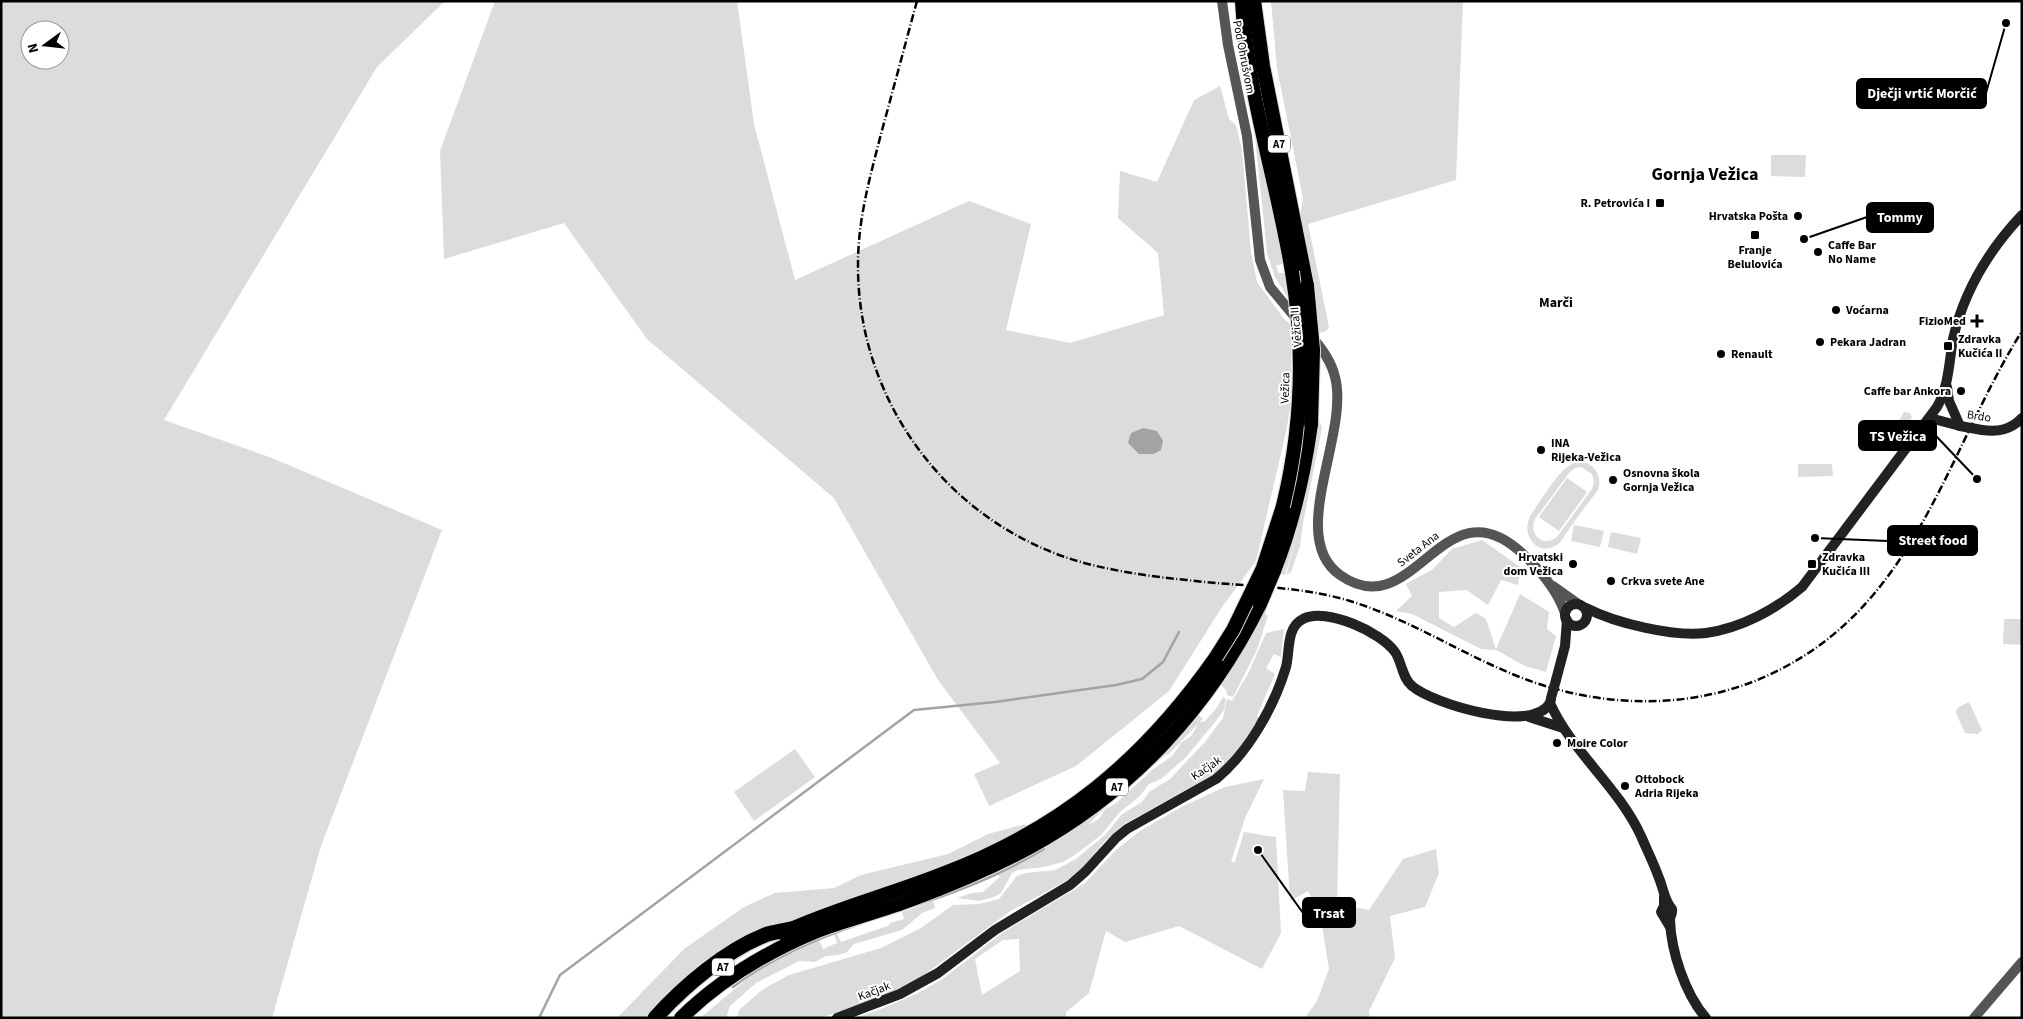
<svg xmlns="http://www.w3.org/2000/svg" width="2023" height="1019" viewBox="0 0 2023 1019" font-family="'Source Sans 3',sans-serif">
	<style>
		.green { fill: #dcdcdc; fill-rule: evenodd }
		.water { fill: #a3a3a3 }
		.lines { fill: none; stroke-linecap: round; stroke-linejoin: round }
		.stream { stroke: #a3a3a3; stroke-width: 2.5 }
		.trunk-casing { stroke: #dbdbdb; stroke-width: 16 }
		.motorway-casing { stroke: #dbdbdb; stroke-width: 18 }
		.tertiary { stroke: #555; stroke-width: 10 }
		.secondary { stroke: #222; stroke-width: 10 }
		.trunk { stroke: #000; stroke-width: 14 }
		.motorway { stroke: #000; stroke-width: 15 }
		.rail { stroke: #000; stroke-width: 2.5; stroke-dasharray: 8 2.5 1 2.5; stroke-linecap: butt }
		.trunk-bridge-casing { stroke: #dbdbdb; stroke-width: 16; stroke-linecap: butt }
		.secondary-bridge { stroke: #222; stroke-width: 10 }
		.trunk-bridge { stroke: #000; stroke-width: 14 }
		.poi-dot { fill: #000; stroke: #fff; stroke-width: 2 }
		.labels { text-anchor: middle; stroke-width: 4; stroke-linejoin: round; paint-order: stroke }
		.shield { fill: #fff; stroke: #4c4c4c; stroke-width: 1 }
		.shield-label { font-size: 11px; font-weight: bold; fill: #000 }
		.street-label { font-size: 12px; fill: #000; stroke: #fff }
		.poi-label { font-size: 12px; font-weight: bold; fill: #000; stroke: #fff; text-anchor: start }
		.neighbourhood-label { font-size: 14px; font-weight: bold; fill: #000; stroke: #fff }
		.district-label { font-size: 18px; font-weight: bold; fill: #000; stroke: #fff }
		.leader { fill: none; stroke: #000; stroke-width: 2 }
		.callout-dot { fill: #000; stroke: #fff; stroke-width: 2 }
		.callout { fill: #000; stroke: #000; stroke-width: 2 }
		.callout-label { font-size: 14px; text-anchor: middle; font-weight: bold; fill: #fff }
	</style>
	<rect width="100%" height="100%" fill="#fff"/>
	<!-- green -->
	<g class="green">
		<path d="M1,1H445L377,67L164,420L272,458L442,530L321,846L272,1018H1ZM30,30H60V60H30Z"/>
		<path d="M495,1H737L754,124L795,280L969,201L1031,224L1006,330L1070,343L1164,315L1158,253L1118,218L1120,171L1157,182L1194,100L1220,86L1229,119L1236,125L1242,150L1251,252L1257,282L1284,319L1291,325L1292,397L1286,432L1256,561L1222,607L1169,691L1076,766L989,806L974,774L1000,763L938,680L834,498L647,339L564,223L444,259L440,151Z"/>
		<path d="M1271,1H1463L1456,180L1308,224L1329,327L1326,331L1319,333L1314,285H1311L1300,217L1303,198L1277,68Z"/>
		<path d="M1255,136L1266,180L1268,182L1285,263L1276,266L1279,273H1286L1290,301L1275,277L1267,253Z"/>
		<path d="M1806,155L1805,177L1771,176V155Z"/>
		<path d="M1904,412L1910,413L1912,417L1897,442L1889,439Z"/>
		<path d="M1318,417L1322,428L1303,523L1300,546L1291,572L1286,575L1297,536L1285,575L1279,573Z"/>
		<path d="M1580,461C1594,463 1603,476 1598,490C1587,504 1577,518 1567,532C1564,536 1562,541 1558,544C1540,558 1520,537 1530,516C1542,500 1560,464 1580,461ZM1581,467L1592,474L1594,481L1592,489L1557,537C1543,548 1528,534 1535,519L1569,473L1575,468Z"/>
		<path d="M1798,464H1832L1833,476L1798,477Z"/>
		<path d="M1567,478L1587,492L1559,531L1539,517Z"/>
		<path d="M1574,525L1604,531L1600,547L1571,541Z"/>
		<path d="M1611,532L1641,538L1637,554L1608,547Z"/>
		<path d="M1482,540L1520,567L1518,585L1501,580L1488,605L1467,590L1439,592V618L1454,627L1476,613L1486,619L1496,649L1520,594L1549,612L1547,629L1556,636L1546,672L1525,666L1496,650L1481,649L1412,614L1396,611L1412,596L1406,584L1433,569L1452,549Z"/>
		<path d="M1264,608L1267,609L1265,614L1268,616L1256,652L1233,697L1227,695V691L1220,684Z"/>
		<path d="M2004,619H2022V645L2003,644Z"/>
		<path d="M1284,629L1281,657L1274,654L1266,668L1275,674L1257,716L1259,718L1233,757L1218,772L1124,824L1104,842L1080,871L1064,882L1009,912L917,980L886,995L821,1018H737L739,1010L762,990L789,975L881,948L921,928L953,905L979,904L999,899L1017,876L1026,873L1055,870L1076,859L1106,834L1121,815L1142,802L1149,792L1170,779L1205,742L1223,718L1227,699L1232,701L1249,672L1266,633Z"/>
		<path d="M1223,697L1226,699L1224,710L1215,722L1186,757L1161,779L1149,784L1140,796L1120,812L1101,835L1076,854L1063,862L1044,867L1018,870L1012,873L1001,893L994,897L979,901L957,898L972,893L983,892L1000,877L998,875L1032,858L1046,848V845L1173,743L1198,714L1203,719L1169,754L1165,755C1140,780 1111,800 1088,825L1099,819L1105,809L1115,804L1152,770L1172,756L1182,742L1191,736L1199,723L1205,721L1216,709Z"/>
		<path d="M1969,702L1982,730L1978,734L1965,733L1956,713L1957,708Z"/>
		<path d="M795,749L815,777L754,821L734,792Z"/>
		<path d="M1308,772L1340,774L1337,904L1369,910L1403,859L1436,849L1439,873L1425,907L1390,916L1395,958L1369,1011L1370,1018H1305L1317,1001L1329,969L1320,913L1308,891L1290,901L1283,790L1305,791Z"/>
		<path d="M1264,779L1245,818L1231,862H1235L1244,832L1276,837L1281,933L1262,969L1179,926L1125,942L1106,931L1089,993L1066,1012V1018H855L881,1009L918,993L944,978L1002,933L1085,883L1116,850L1140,831L1183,806L1225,787ZM1019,939L1020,971L982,995L975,959L1003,940Z"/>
		<path d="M1025,824L1028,828L982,852L784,923L651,1018H617L684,949L744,907L775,893L834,888L861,875L948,854L988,834Z"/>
		<path d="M933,901L935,908L922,913L902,930L854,944L847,952L839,955L826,956L815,962L799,961L756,983L730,1006L726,1018H700L754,973L776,959L819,940L823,949L837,943L834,934H837L841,942L890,925V923L904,919L902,912Z"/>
	</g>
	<!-- water -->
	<path class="water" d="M1143,428L1157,431L1163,441L1161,450L1154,454H1139L1128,443L1131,433Z"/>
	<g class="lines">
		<!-- stream -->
		<g class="stream">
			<path d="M913,906C958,892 1003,874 1044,849"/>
			<path d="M733,987C772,957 816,939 862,923"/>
			<path d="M539,1018L560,975L914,710L995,702L1116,685L1142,679L1163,662L1179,632"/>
		</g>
		<!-- trunk casing -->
		<g class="trunk-casing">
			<g id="trunk">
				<path d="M1242,1C1247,93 1277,181 1292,272"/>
				<path d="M1254,1L1263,66L1307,286"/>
				<path d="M1263,568L1283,506"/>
				<path d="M1274,571C1293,523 1304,475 1311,424"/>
				<path d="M782,933C833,909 889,895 942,874C1061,829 1143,761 1216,657"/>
				<path d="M681,1018C720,980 766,952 817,931C848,919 882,911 913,899C953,884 993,867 1030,847C1131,792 1210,706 1260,604"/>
			</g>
		</g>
		<!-- motorway casing -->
		<g class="motorway-casing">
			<path id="motorway" d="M655,1018C684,986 725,951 765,935C773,932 783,931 791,929"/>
		</g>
		<!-- tertiary -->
		<g class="tertiary">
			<path d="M1222,1L1228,45L1247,136L1260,260L1270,287L1299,322"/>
			<path d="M1310,335C1321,347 1331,360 1335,377C1350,434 1286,537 1340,575C1415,628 1443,477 1524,555C1541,571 1557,590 1565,613"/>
			<path d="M1553,586L1577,603"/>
			<path d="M1974,1018L2022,962"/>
		</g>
		<!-- secondary -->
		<g class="secondary">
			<path d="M1947,387L1949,401L1960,426"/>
			<path d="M1930,418L1960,426"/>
			<path d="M1982,430C1998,432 2011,430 2022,418"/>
			<circle cx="1576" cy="615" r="11"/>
			<path d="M1586,608C1615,623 1673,637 1706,633C1741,628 1775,610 1802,587L1937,407C1949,386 1949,362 1953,339C1964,291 1988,251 2022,215"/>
			<path d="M1556,680L1565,646L1567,620"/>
			<path d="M1551,699L1550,703C1571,751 1618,786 1641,836C1647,850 1654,864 1659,878C1664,890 1664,900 1672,909C1673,914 1670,915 1670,920C1671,951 1685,994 1706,1018"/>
			<path d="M1529,717L1563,728"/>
			<path d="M1664,897V906L1661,912L1670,927"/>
			<path d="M837,1018L900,994L938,973L995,930L1070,885L1085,872L1116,838L1127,829L1216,779C1248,753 1274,707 1286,667C1290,652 1286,627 1303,619C1326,607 1381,632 1395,652C1402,662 1402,678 1412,686C1433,704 1533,734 1550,703"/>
		</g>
		<!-- trunk -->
		<use href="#trunk" class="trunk"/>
		<!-- motorway -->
		<use href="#motorway" class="motorway"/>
		<!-- rail -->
		<path class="rail" d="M917,1C905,45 893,90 881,134C872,169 862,205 859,241C847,389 943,526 1088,564C1120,572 1154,577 1187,580C1242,587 1297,585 1350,601C1409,619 1460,653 1517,676C1602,710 1700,712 1783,668C1918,597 1947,451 2022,331"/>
		<!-- trunk-bridge casing -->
		<g class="trunk-bridge-casing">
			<g id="trunk-bridge">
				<path d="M1307,286L1313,350L1311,424"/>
				<path d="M1283,506C1302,428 1305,350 1292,272"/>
				<path d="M1260,604L1274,571"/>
				<path d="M1216,657L1233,630L1263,568"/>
			</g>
		</g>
		<!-- secondary-bridge -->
		<g class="secondary-bridge">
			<path d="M1960,426L1982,430"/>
			<path d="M1551,698L1556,680"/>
		</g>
		<!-- trunk-bridge -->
		<use href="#trunk-bridge" class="trunk-bridge"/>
	</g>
	<!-- markers -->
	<g class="poi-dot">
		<rect x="1655" y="198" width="10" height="10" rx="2.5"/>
		<circle cx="1798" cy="216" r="5"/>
		<rect x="1750" y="230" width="10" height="10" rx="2.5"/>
		<circle cx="1818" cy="252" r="5"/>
		<circle cx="1836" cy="310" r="5"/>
		<path d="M1974.5 313.5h5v5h5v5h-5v5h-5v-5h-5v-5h5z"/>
		<circle cx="1820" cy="342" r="5"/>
		<rect x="1943" y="341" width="10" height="10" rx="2.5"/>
		<circle cx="1721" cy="354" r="5"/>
		<circle cx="1961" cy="391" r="5"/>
		<circle cx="1541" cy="450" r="5"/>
		<circle cx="1613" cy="480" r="5"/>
		<circle cx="1573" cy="564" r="5"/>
		<rect x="1807" y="559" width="10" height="10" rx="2.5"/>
		<circle cx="1611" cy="581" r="5"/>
		<circle cx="1557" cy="743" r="5"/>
		<circle cx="1625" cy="786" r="5"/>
	</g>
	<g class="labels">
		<!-- shield labels -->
		<g class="shield">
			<rect x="1268" y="135.5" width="22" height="17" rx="4"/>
			<rect x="1106" y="778.5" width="22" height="17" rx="4"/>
			<rect x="712" y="958.5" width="22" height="17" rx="4"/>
		</g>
		<g class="shield-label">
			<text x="1279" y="148">A7</text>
			<text x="1117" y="791">A7</text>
			<text x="723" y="971">A7</text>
		</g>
		<!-- street labels -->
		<g class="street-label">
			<text transform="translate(1244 57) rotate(79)" y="4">Pod Ohrušvom</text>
			<text transform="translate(1296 327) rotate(-95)" y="4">Vežica II</text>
			<text transform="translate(1285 388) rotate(-88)" y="4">Vežica</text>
			<text transform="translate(1979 416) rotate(9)" y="4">Brdo</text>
			<text transform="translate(1418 549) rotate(-38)" y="4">Sveta Ana</text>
			<text transform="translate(1206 768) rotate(-34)" y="4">Kačjak</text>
			<text transform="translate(874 991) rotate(-21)" y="4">Kačjak</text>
		</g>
		<!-- poi labels -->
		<g class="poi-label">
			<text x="1650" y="207" text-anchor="end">R. Petrovića I</text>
			<text x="1788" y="220" text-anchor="end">Hrvatska Pošta</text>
			<text x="1828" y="249">Caffe Bar<tspan x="1828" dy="14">No Name</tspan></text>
			<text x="1755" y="254" text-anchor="middle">Franje<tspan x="1755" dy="14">Belulovića</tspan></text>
			<text x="1846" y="314">Voćarna</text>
			<text x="1966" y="325" text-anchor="end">FizioMed</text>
			<text x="1958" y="343">Zdravka<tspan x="1958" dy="14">Kučića II</tspan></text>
			<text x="1830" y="346">Pekara Jadran</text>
			<text x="1731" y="358">Renault</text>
			<text x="1951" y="395" text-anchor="end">Caffe bar Ankora</text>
			<text x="1551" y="447">INA<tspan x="1551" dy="14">Rijeka-Vežica</tspan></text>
			<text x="1623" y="477">Osnovna škola<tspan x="1623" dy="14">Gornja Vežica</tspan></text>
			<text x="1563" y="561" text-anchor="end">Hrvatski<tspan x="1563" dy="14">dom Vežica</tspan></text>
			<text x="1822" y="561">Zdravka<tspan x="1822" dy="14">Kučića III</tspan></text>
			<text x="1621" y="585">Crkva svete Ane</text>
			<text x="1567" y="747">Moire Color</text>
			<text x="1635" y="783">Ottobock<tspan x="1635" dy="14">Adria Rijeka</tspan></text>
		</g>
		<!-- neighbourhood labels -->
		<g class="neighbourhood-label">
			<text x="1556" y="307">Marči</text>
		</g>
		<!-- district labels -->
		<g class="district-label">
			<text x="1705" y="180">Gornja Vežica</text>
		</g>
	</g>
	<!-- callouts -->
	<path class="leader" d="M2006 23L1986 93M1804 239L1867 217M1977 479L1936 436M1815 538L1888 541M1258 850L1303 913"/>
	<g class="callout-dot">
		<circle cx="2006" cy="23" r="5"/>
		<circle cx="1804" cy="239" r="5"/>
		<circle cx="1977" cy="479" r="5"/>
		<circle cx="1815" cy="538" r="5"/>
		<circle cx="1258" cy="850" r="5"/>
	</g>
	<g class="callout">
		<rect x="1857" y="79" width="129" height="29" rx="5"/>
		<rect x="1867" y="203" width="66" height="29" rx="5"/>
		<rect x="1859" y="421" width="77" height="29" rx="5"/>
		<rect x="1888" y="526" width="89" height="29" rx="5"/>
		<rect x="1303" y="898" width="52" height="29" rx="5"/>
	</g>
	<g class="callout-label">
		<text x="1922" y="98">Dječji vrtić Morčić</text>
		<text x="1900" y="222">Tommy</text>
		<text x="1898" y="441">TS Vežica</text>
		<text x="1933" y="545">Street food</text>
		<text x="1329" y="918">Trsat</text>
	</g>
	<!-- border -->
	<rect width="2023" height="1019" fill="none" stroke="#000000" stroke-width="5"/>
	<!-- north arrow -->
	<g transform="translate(45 45) rotate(255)"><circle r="24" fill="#ffffff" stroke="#999999"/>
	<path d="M0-4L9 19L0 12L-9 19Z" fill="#000000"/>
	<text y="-8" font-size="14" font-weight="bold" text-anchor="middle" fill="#000000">N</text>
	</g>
</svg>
